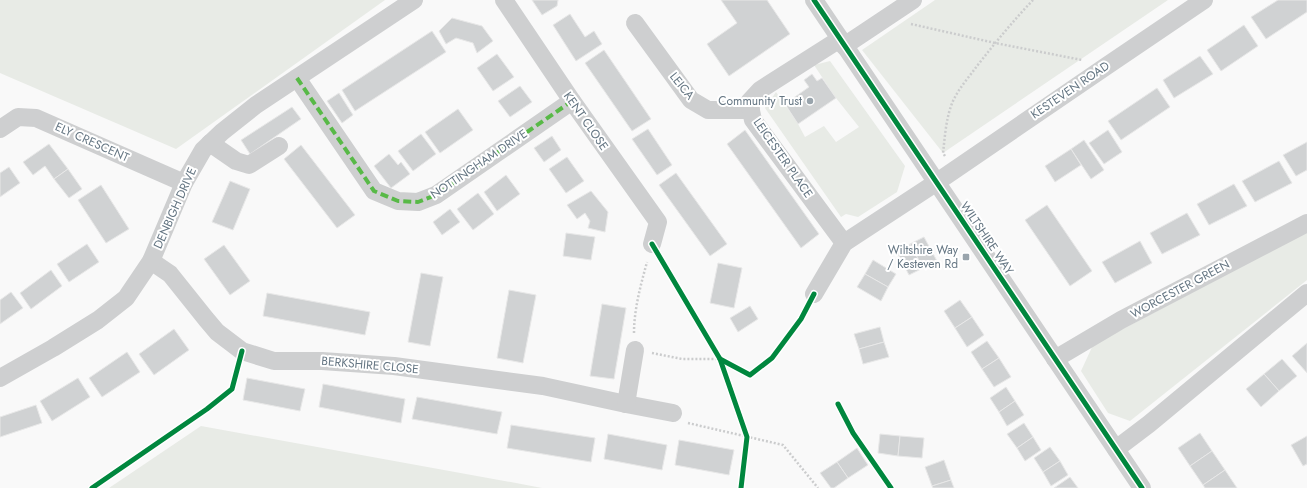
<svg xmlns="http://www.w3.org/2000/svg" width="1307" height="488" viewBox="0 0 1307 488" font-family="Jost,sans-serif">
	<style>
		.green { fill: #e8ebe6 }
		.building { fill: #d0d2d3; stroke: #e8e8e8 }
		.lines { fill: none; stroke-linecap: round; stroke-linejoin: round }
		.path { stroke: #cbcccd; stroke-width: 2.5; stroke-dasharray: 2 2; stroke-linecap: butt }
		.minor { stroke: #cecfd0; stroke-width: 18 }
		.quiet { stroke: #58b947; stroke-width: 4; stroke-dasharray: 8 4; stroke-linecap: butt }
		.cycleway-casing { stroke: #fff; stroke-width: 8 }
		.cycleway { stroke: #00873e; stroke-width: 5 }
		.poi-dot { fill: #99a4ac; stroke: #fff; stroke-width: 1.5 }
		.labels { text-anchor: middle; stroke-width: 4; stroke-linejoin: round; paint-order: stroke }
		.street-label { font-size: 12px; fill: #657683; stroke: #fff }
		.poi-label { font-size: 12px; fill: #657683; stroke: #fff; text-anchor: end }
	</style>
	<rect width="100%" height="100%" fill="#f9f9f9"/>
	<!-- green -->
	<g class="green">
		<path d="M0,0H385L176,149L0,73Z"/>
		<path d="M935,0H1168L943,153L862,50Z"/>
		<path d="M830,61L905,166L897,192L858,217L846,214L841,217L765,108L776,92L798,124L805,137L824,126L836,142L859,127L836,98L814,65Z"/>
		<path d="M1307,231V280L1130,421L1108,413L1081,371L1093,345Z"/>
		<path d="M201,426L516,483L542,488H109Z"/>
	</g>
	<!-- building -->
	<g class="building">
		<path d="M532,0H558L557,6L542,15Z"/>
		<path d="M721,0H767L790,34L729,76L707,44L737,23Z"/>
		<path d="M1278,0H1307V12L1266,39L1251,17Z"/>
		<path d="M570,14L585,37L594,31L602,44L576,61L553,25Z"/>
		<path d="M452,18L482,26L493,41L477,53L473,43L456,38L446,44L439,31Z"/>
		<path d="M1244,25L1258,46L1221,71L1207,50Z"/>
		<path d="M432,31L446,52L355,111L342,90Z"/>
		<path d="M604,50L651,119L632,131L585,63Z"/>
		<path d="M497,54L514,77L493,91L477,68Z"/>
		<path d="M1200,56L1213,74L1174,98L1163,80Z"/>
		<path d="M812,74L817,81L822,78L836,98L798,124L785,104L809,87L804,80Z"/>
		<path d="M520,86L532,102L510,117L498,101Z"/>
		<path d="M1157,88L1170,107L1121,140L1108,121Z"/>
		<path d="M339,93L353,115L342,123L327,101Z"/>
		<path d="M292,107L301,119L250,154L241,140Z"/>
		<path d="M458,109L473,130L440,153L425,132Z"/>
		<path d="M648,129L672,165L657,175L632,139Z"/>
		<path d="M745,130L819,234L801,248L727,144Z"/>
		<path d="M1108,130L1122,152L1104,164L1089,143Z"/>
		<path d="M421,134L436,154L413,171L398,151Z"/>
		<path d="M552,136L561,150L544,162L534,148Z"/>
		<path d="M1084,140L1104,170L1091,179L1071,149Z"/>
		<path d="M1307,142V170L1296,176L1283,155Z"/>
		<path d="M49,144L68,169L54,179L45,166L33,175L23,162Z"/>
		<path d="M301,145L355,215L337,228L284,159Z"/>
		<path d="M1071,149L1081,165L1055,182L1045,166Z"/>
		<path d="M389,154L398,165L401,162L410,174L391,188L374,166Z"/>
		<path d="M567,157L584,181L566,193L549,169Z"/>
		<path d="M1279,161L1292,183L1255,202L1242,181Z"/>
		<path d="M9,167L20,183L0,197V173Z"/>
		<path d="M68,169L82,189L69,198L54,179Z"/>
		<path d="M676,173L727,244L710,256L659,185Z"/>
		<path d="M506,175L520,194L497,211L484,192Z"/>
		<path d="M230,181L250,189L233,230L212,222Z"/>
		<path d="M1234,184L1247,206L1209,225L1197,204Z"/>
		<path d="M101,185L129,229L106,243L78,200Z"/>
		<path d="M591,191L608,212L605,232L588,228L590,221L585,213L577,219L567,205Z"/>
		<path d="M478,193L494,214L473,230L457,209Z"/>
		<path d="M1047,205L1092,271L1070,286L1025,220Z"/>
		<path d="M450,209L460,222L442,235L433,222Z"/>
		<path d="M1187,213L1200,235L1162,254L1150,233Z"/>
		<path d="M566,233L595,237L591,260L563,256Z"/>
		<path d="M924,237L937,261L923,268L910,244Z"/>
		<path d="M1140,241L1152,263L1115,283L1102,262Z"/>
		<path d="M87,244L99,262L69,282L57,264Z"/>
		<path d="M910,244L923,268L909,275L897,252Z"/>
		<path d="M224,245L250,281L230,295L204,259Z"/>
		<path d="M873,260L896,274L888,287L865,274Z"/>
		<path d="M718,263L742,268L734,308L710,303Z"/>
		<path d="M51,270L62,286L31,309L20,293Z"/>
		<path d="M421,273L443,277L430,346L408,342Z"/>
		<path d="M865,274L888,287L881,301L857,287Z"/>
		<path d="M509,290L536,295L523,363L497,358Z"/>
		<path d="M11,292L23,308L0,324V300Z"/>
		<path d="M267,293L370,312L365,335L263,316Z"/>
		<path d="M960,300L972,317L955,328L944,311Z"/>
		<path d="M602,304L626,308L614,379L590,376Z"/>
		<path d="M750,306L758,319L738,332L730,318Z"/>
		<path d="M972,317L984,335L967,347L955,328Z"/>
		<path d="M880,327L884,342L859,349L854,334Z"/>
		<path d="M174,329L189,350L154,375L139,354Z"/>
		<path d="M987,341L999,358L982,369L971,352Z"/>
		<path d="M884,342L889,357L863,364L859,349Z"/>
		<path d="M1307,343V373L1292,356Z"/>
		<path d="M127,352L140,372L102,397L89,378Z"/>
		<path d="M999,358L1011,377L994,387L982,369Z"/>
		<path d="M1282,359L1297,376L1279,391L1264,374Z"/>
		<path d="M1264,374L1279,391L1261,407L1246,389Z"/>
		<path d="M78,378L90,397L52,421L40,401Z"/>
		<path d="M247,378L305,389L300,411L243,400Z"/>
		<path d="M323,384L405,399L401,423L319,407Z"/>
		<path d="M1006,387L1015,401L999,412L990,398Z"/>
		<path d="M417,397L502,412L497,434L412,419Z"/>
		<path d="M1015,401L1024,415L1007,426L999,412Z"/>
		<path d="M36,405L42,423L0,437V417Z"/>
		<path d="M1024,423L1033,437L1017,448L1007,434Z"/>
		<path d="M511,425L595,438L591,462L507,448Z"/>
		<path d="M1200,433L1212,451L1190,466L1178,448Z"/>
		<path d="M608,434L667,445L662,470L604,459Z"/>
		<path d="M880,434L900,436L898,456L878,453Z"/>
		<path d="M900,436L924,438L922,458L898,456Z"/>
		<path d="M1307,436V464L1303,466L1291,445Z"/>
		<path d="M1033,437L1041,450L1025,461L1017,448Z"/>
		<path d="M679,440L734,450L729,475L675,465Z"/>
		<path d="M1050,447L1060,461L1043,472L1034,458Z"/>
		<path d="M857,448L868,465L848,478L837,462Z"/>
		<path d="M1212,451L1225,470L1203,485L1190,466Z"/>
		<path d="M944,460L951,480L932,486L925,467Z"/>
		<path d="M1060,461L1068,475L1051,486L1043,472Z"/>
		<path d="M837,462L848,478L834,488H831L820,473Z"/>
		<path d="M1225,470L1237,488H1205L1203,485Z"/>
		<path d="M1070,477L1078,488H1054Z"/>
		<path d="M951,480L954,488H933L932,486Z"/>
	</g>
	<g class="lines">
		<!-- path -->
		<g class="path">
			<path d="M911,24L995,43L1082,60"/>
			<path d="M945,156L943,153C945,136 946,117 953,101C959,88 969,77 977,66C995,43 1013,21 1033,0"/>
			<path d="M634,333C634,309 641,284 647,262"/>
			<path d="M652,353L682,359H720"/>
			<path d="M688,423L783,445L818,488"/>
		</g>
		<!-- minor -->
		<g class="minor">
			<path d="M504,0L572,101L658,222L652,244"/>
			<path d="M814,0L1142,488"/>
			<path d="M635,23L691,100L708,110H751"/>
			<path d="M840,39L760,90L749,102L753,120L844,243"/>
			<path d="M844,46L913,0"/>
			<path d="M297,78L374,191L398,201L418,202L436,195L572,101"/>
			<path d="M0,129L18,117L36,118L184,183"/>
			<path d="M210,143L236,161L249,165L279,146"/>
			<path d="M151,261L170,274L206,319L217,332L242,351L274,361H322L394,366L543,386L626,404L673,413"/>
			<path d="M814,294L844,243L937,182L1108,65L1204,0"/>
			<path d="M1055,359L1121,320L1307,223"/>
			<path d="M0,378L53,348L98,320L126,298L151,261L184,183L203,150L222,132L256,105L414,0"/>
			<path d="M626,404L635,350"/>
			<path d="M1116,449L1149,424L1307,293"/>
		</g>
		<!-- quiet -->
		<path class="quiet" d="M297,78L374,191L398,201L418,202L436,195L572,101"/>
		<!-- cycleway casing -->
		<g class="cycleway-casing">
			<g id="cycleway">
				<path d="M814,0L1142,488"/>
				<path d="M652,244L720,359L747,437L741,488"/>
				<path d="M720,359L750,375L772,358L801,319L814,294"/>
				<path d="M838,404L853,433L891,488"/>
				<path d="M92,488L207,409L232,389L242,351"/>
			</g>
		</g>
		<!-- cycleway -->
		<use href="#cycleway" class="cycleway"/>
	</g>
	<!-- markers -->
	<g class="poi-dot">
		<circle cx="810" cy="101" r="4"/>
		<rect x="962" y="253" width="8" height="8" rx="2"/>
	</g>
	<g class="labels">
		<!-- street labels -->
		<g class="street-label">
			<text transform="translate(682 86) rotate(51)" y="4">LEICA</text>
			<text transform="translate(1070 90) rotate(-34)" y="4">KESTEVEN ROAD</text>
			<text transform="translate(586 121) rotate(55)" y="4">KENT CLOSE</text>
			<text transform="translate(92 142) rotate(24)" y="4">ELY CRESCENT</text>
			<text transform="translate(783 158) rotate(55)" y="4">LEICESTER PLACE</text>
			<text transform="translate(479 164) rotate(-34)" y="4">NOTTINGHAM DRIVE</text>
			<text transform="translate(175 208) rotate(-66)" y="4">DENBIGH DRIVE</text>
			<text transform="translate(987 238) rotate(56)" y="4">WILTSHIRE WAY</text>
			<text transform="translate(1180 289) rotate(-28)" y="4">WORCESTER GREEN</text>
			<text transform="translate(370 365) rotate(5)" y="4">BERKSHIRE CLOSE</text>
		</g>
		<!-- poi labels -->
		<g class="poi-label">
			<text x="802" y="105">Community Trust</text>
			<text x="958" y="254">Wiltshire Way<tspan x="958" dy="14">/ Kesteven Rd</tspan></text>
		</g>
	</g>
</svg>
